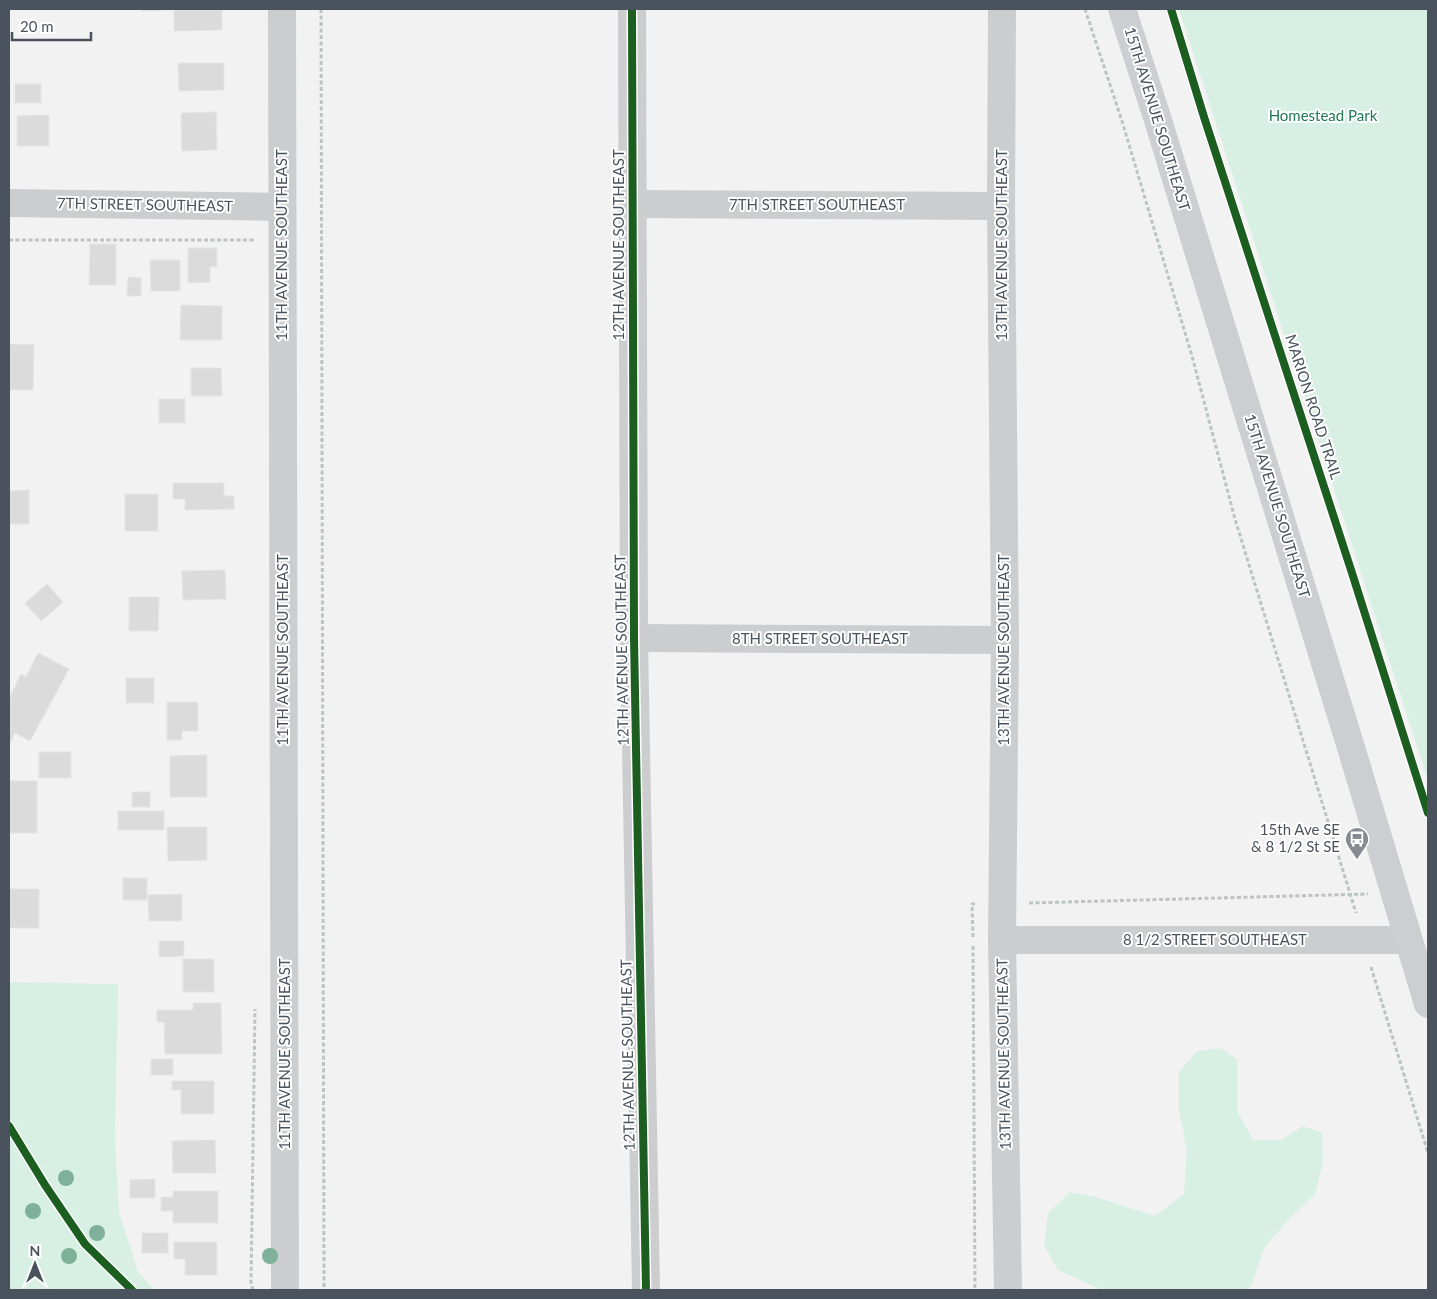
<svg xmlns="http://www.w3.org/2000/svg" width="1437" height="1299" viewBox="0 0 1437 1299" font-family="Lato,sans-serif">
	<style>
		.green { fill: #d8efe3 }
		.building { fill: #dbdbdc; stroke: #e3e4e5 }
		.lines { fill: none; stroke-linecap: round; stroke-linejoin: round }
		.path { stroke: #bbc4c2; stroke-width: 3; stroke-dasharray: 4 2.5; stroke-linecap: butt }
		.street { stroke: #cccdcf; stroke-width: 28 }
		.secondary { stroke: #ccced1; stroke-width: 28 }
		.cycleway-casing { stroke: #fff; stroke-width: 11 }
		.cycleway { stroke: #1b5e20; stroke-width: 8 }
		.tree { fill: #7eb09a }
		.labels { text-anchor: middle; stroke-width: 4; stroke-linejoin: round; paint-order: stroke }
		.park-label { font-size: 15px; fill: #1f7a52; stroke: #fff }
		.street-label { font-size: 15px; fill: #4a535d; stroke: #fff }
		.poi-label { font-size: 15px; fill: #4a535d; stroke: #fff; text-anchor: end }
	</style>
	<rect width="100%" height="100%" fill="#f2f2f2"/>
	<!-- green -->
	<g class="green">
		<path d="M1179,9H1428V781V780Z"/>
		<path d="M9,982L118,984L115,1141L119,1212L138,1272L154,1290H9Z"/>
		<path d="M1221,1048L1237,1060V1111L1253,1140H1281L1303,1126L1322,1133L1323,1163L1315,1194L1291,1217L1264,1248L1252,1284L1247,1290H1102L1058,1270L1044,1245L1048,1213L1070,1192L1099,1198L1155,1216L1184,1194L1187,1151L1179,1111V1072L1197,1051Z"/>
	</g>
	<!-- building -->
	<g class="building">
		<path d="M142,9H166L167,10L142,11Z"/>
		<path d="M174,9H222V30L174,31Z"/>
		<path d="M178,63H224V90L179,91Z"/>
		<rect x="15" y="84" width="26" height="19"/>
		<path d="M216,112L217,150L182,151L181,113Z"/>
		<path d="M49,115V146H17V116Z"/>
		<path d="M90,244H116V285H89Z"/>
		<path d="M188,248H217V267H210V282L188,283Z"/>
		<path d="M150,260H180V291H151Z"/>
		<path d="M128,277L141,278V296H127Z"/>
		<path d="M181,305L222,306V340H180Z"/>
		<path d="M9,344L34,345L33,390H9Z"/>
		<path d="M191,368H221L222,396H191Z"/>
		<rect x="159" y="399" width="26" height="24"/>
		<path d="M173,483H224V496H234V509L185,510V499H173Z"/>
		<path d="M29,490V524H9V491Z"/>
		<rect x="125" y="494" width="33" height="37"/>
		<path d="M225,570L226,599L183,600L182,571Z"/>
		<path d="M47,584L63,602L41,621L25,603Z"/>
		<path d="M129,597H159L158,631H129Z"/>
		<path d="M38,653L69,669L30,741L15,733L9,745V699L21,674L26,677Z"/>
		<rect x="126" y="678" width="28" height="25"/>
		<path d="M167,702H198V731H182V740H167Z"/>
		<rect x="39" y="752" width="32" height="26"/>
		<path d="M207,755V797H170V756Z"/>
		<rect x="9" y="781" width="28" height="52"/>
		<rect x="132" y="792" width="18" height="15"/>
		<rect x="118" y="811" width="46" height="19"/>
		<path d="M167,827H207V860L168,861Z"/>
		<rect x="123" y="878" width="24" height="22"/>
		<rect x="9" y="889" width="30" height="39"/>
		<path d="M182,894V921H149L148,895Z"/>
		<path d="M159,941H184V956L159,957Z"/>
		<rect x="183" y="959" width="31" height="33"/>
		<path d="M193,1003H221L222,1054H165L164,1022H157V1010H193Z"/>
		<rect x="151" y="1059" width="22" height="16"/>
		<path d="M172,1081H214V1114H181V1090H172Z"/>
		<path d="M215,1140L216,1173H173L172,1141Z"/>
		<path d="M155,1179V1198H130V1180Z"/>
		<path d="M173,1191H218V1223H173V1211H161V1197H173Z"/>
		<rect x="142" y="1233" width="26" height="20"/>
		<path d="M174,1242H217V1275H185V1259H174Z"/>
	</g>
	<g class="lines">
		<!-- path -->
		<g class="path">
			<path d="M321,9L324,1290"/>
			<path d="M1085,9L1122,121L1192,356L1235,519L1356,913"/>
			<path d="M9,240H255"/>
			<path d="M1029,903L1368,894"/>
			<path d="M973,937L972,904H975"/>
			<path d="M973,946L975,1290"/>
			<path d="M1371,967L1428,1153"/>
			<path d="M253,1290L251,1283L255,1009"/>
		</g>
		<!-- street -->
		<g class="street">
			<path d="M282,9L285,1290"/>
			<path d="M632,9L634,638L646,1290"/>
			<path d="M1002,9L1001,206L1005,640L1002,940L1008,1290"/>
			<path d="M9,203L282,207"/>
			<path d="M633,204L1001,206"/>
			<path d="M634,638L1005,640"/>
			<path d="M1002,940H1408"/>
		</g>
		<!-- secondary -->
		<path class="secondary" d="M1122,9L1157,117L1353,754L1428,1004"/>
		<!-- cycleway casing -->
		<g class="cycleway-casing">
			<g id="cycleway">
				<path d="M632,9L634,638L646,1290"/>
				<path d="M1171,9L1204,117L1352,573L1428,813"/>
				<path d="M9,1126L45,1185L85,1244L132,1290"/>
			</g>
		</g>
		<!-- cycleway -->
		<use href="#cycleway" class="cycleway"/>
	</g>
	<!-- trees -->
	<g class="tree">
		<circle cx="66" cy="1178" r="8"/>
		<circle cx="33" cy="1211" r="8"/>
		<circle cx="97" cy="1233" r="8"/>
		<circle cx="69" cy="1256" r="8"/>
		<circle cx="270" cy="1256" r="8"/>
	</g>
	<!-- icons -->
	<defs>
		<g id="bus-pin" transform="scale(1.25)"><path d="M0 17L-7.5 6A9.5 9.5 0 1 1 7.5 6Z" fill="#858b91" stroke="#fff"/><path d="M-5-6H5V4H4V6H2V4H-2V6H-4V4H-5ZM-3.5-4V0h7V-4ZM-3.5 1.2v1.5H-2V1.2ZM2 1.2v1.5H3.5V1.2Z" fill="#fff"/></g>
	</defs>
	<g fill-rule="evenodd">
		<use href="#bus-pin" x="1357" y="839"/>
	</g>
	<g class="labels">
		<!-- park labels -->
		<g class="park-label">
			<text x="1323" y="121">Homestead Park</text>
		</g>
		<!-- street labels -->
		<g class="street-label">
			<text transform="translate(1157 119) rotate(73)" y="5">15TH AVENUE SOUTHEAST</text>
			<text transform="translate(145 205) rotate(1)" y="5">7TH STREET SOUTHEAST</text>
			<text x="817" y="210">7TH STREET SOUTHEAST</text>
			<text transform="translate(282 245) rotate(-90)" y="5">11TH AVENUE SOUTHEAST</text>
			<text transform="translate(619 245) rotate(-90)" y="5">12TH AVENUE SOUTHEAST</text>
			<text transform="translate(1002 245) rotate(-90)" y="5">13TH AVENUE SOUTHEAST</text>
			<text transform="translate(1313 407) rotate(72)" y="5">MARION ROAD TRAIL</text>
			<text transform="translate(1277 506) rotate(73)" y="5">15TH AVENUE SOUTHEAST</text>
			<text x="820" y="644">8TH STREET SOUTHEAST</text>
			<text transform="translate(283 650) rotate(-90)" y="5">11TH AVENUE SOUTHEAST</text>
			<text transform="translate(622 650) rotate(-91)" y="5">12TH AVENUE SOUTHEAST</text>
			<text transform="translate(1004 650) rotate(-90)" y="5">13TH AVENUE SOUTHEAST</text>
			<text x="1215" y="945">8 1/2 STREET SOUTHEAST</text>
			<text transform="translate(285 1054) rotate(-90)" y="5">11TH AVENUE SOUTHEAST</text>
			<text transform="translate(1004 1054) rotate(-91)" y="5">13TH AVENUE SOUTHEAST</text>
			<text transform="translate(628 1055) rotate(-91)" y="5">12TH AVENUE SOUTHEAST</text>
		</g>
		<!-- poi labels -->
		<g class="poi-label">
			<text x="1340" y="835">15th Ave SE<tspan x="1340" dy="17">&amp; 8 1/2 St SE</tspan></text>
		</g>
	</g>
	<!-- border -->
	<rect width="1437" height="1299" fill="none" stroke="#4a535d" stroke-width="20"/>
	<!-- north arrow -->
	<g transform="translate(35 1264)" stroke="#ffffff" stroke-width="4" paint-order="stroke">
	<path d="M0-4L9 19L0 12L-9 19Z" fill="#4a535d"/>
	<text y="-8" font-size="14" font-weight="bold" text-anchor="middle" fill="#4a535d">N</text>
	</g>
	<!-- scale -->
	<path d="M12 32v8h79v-8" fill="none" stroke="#4a535d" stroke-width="2.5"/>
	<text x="20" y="32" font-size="15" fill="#4a535d" stroke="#ffffff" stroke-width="4" paint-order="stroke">20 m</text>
</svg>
